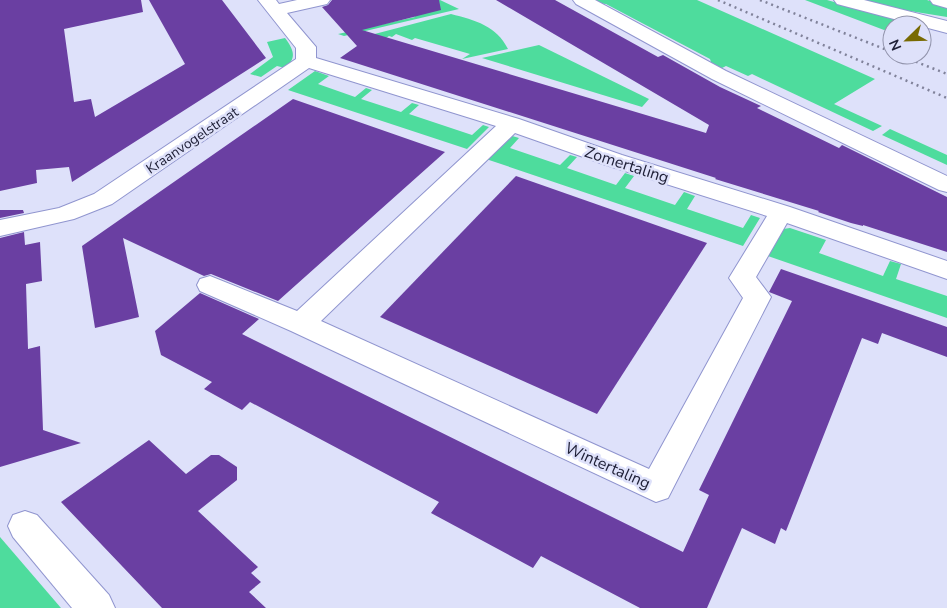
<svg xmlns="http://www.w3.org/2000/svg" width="947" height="608" viewBox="0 0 947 608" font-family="'Nunito Sans',sans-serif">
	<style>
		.green { fill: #4edc9d }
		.building { fill: #6a3fa2 }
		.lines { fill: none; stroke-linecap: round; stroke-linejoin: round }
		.minor-casing { stroke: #9095cf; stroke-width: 2 }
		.tertiary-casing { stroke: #9095cf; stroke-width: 2 }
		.minor { fill: #fff; fill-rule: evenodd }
		.tertiary { fill: #fff; fill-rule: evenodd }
		.rail { stroke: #80829a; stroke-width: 2.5; stroke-dasharray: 2 4; stroke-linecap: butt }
		.labels { text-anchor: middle; stroke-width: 5; stroke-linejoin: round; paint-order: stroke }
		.far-street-label { font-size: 14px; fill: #202138; stroke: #dee1fa }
		.street-label { font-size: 16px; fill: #202138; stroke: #dee1fa }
	</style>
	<rect width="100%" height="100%" fill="#dee1fa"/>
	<!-- green -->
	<g class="green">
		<path d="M398,0H440L459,9L344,36L338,34L415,17Z"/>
		<path d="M590,0H697L875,79L834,104L882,126L873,131L752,74L748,76L726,66L720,69L712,65L710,59L606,4L596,3Z"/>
		<path d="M805,0H827L916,25H892V28L884,30Z"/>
		<path d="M859,0H927L947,7V17L885,7Z"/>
		<path d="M451,14C475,20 497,26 508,49L462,59L470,54L415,38L412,40L396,34L392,37L389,36L383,40L367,36Z"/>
		<path d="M285,38C294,50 297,58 285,68L277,66L261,77L250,74L273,57L267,42Z"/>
		<path d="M539,45L649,99L642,107L482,58Z"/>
		<path d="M315,71L329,76L318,84L355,97L366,88L372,90L361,99L401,112L412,103L419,105L409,114L472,135L483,125L489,127L467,149L288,90Z"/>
		<path d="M890,129L947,155V165L882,135Z"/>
		<path d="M509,135L519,138L510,148L560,165L570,155L577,157L567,168L616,185L625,173L634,176L625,188L675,205L684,192L695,196L687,209L743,228L751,215L760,218L743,246L486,159Z"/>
		<path d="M790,228L826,240L819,253L883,276L890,261L901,264L896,279L947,296V318L765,255L783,229Z"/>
		<path d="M0,537L61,608H0Z"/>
	</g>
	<!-- building -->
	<g class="building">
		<path d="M0,0H141L143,12L64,29L74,102L91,99L95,117L185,64L149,0H222L266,58L72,182L69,167L36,170L37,183L0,191Z"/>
		<path d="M332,0H439L441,10L362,30L706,133L709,125L496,0H555L658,57L663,55L720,87L761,106L757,108L839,148L842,145L947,197V252L863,225V226L851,223L818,212L819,211L715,179L716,178L340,58L357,46L322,7L328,5Z"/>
		<path d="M293,99L445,152L278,301L211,274L204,276L123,238L139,317L95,328L82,246Z"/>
		<path d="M516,176L707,243L597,414L380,317Z"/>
		<path d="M0,210H23L24,213L0,218Z"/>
		<path d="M24,232L25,245L40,242L42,281L26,284L28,349L40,346L43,430L81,443L0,467V238Z"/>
		<path d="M781,269L947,327V357L882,333L878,344L862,338L786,531L781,528L775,544L742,528L707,608H640L541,556L533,568L431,513L439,502L250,402L242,410L204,389L212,382L161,355L155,331L200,293L259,319L242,334L683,552L709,495L699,490L792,301L769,292Z"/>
		<path d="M149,440L186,474L211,455H219L237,467V480L198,511L258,567L251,573L261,582L249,592L266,608H162L61,502Z"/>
	</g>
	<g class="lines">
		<!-- minor casing -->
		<g class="minor-casing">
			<g id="minor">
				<path d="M258,0H276L279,4L297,0H330L327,4L287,13L316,47V58L519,119L622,155L790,207L947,261V279L787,223L756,277L771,297L668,498L656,502L291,331L200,291L197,285L200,279L210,276L297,311L496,126L309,68L112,204L74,219L0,236V220L59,208L94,194L296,59V48ZM515,133L606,165L767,216L729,278L743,298L649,469L321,321Z"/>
				<path d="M573,0H595L726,71L947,176V192L939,190L712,79L576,4Z"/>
				<path d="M930,0H947V8L933,4Z"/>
				<path d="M25,511L37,515L109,595L115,608H72L13,537L8,526L13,515Z"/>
			</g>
		</g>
		<!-- tertiary casing -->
		<g class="tertiary-casing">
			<path id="tertiary" d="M834,0H864L947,21V33L837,4Z"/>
		</g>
		<!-- minor -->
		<use href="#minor" class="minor"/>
		<!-- tertiary -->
		<use href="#tertiary" class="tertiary"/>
		<!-- rail -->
		<g class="rail">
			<path d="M718,0L947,98"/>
			<path d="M760,0L892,52"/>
			<path d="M899,55L947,74"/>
		</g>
	</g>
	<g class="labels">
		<!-- far-street labels -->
		<g class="far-street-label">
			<text transform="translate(192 140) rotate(-34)" y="5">Kraanvogelstraat</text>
		</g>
		<!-- street labels -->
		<g class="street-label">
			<text transform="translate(627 164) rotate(18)" y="6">Zomertaling</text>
			<text transform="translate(608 465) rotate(24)" y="6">Wintertaling</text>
		</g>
	</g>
	<!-- north arrow -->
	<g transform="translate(907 40) rotate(247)"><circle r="24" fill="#dee1fa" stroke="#9294ac"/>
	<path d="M0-4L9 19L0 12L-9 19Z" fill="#786a02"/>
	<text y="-8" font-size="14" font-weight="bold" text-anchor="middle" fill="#202138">N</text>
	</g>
</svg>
